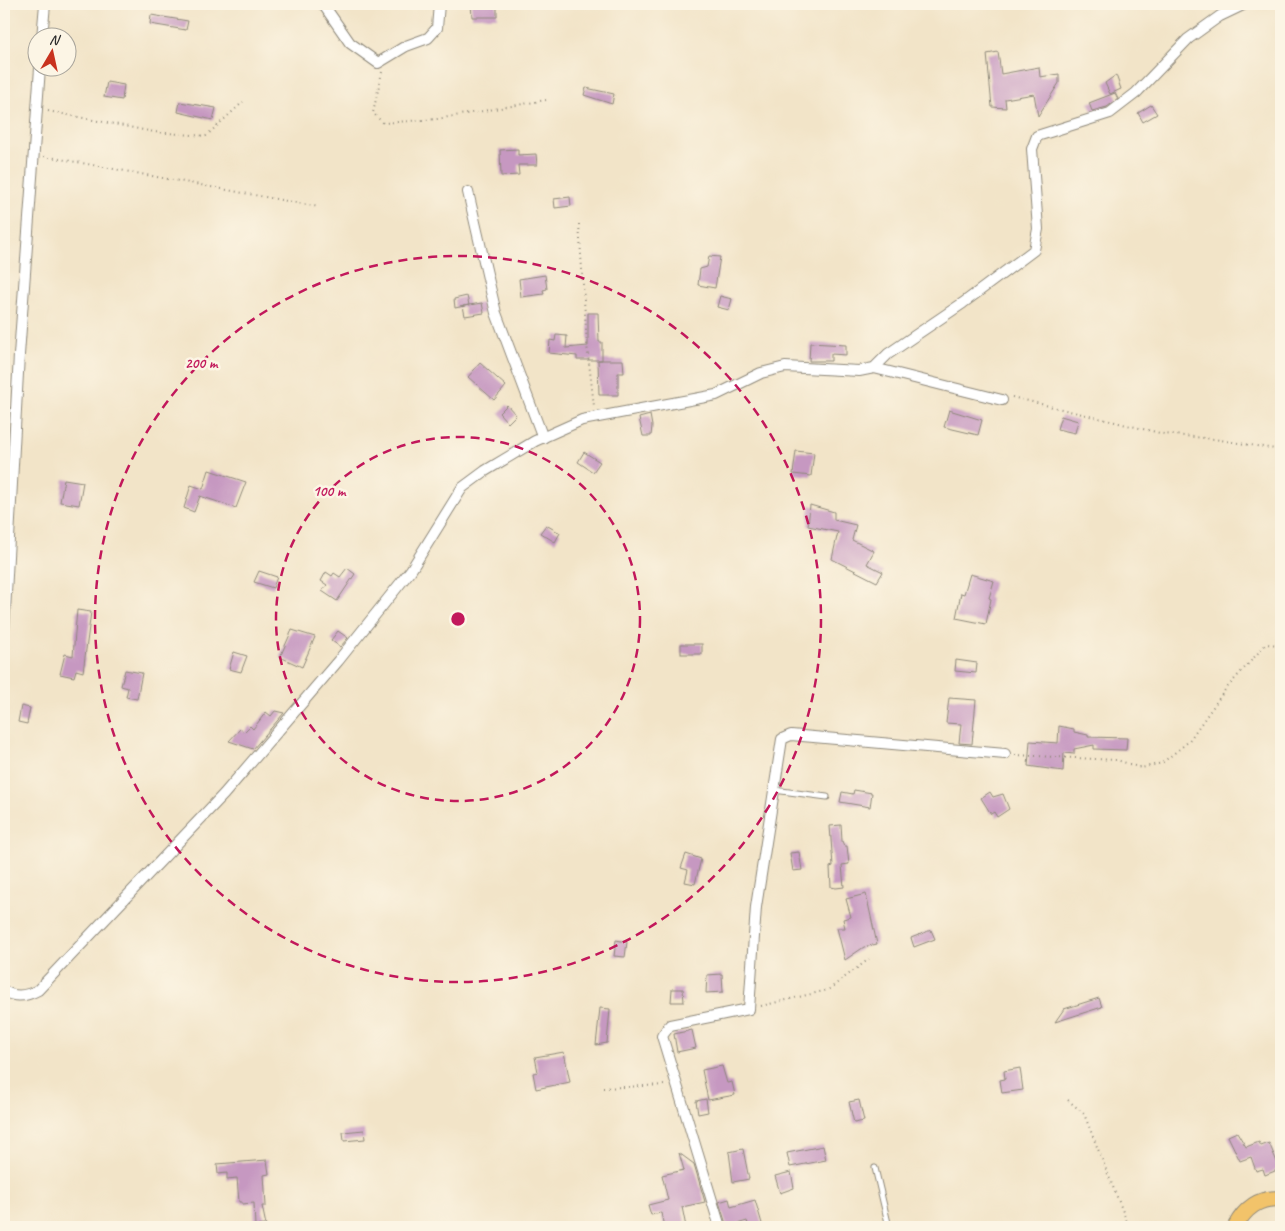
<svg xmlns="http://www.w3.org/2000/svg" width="1285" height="1231" viewBox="0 0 1285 1231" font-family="Caveat,sans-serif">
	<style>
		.building { fill: #c698c1 }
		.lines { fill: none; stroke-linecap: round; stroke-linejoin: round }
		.service-casing { stroke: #8e887a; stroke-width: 7 }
		.minor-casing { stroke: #8e887a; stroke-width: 12 }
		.primary-casing { stroke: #8e887a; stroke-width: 17 }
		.path { stroke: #8e887a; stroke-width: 2; stroke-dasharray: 1 4; stroke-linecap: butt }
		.service { stroke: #fff; stroke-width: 5 }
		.minor { stroke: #fff; stroke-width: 10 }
		.primary { stroke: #f2c36a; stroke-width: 15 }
		.ring { fill: none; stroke: #c2185b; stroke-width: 2.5; stroke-dasharray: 9 6 }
		.centre { fill: #c2185b; stroke: #fcf5e5; stroke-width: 2.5 }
		.ring-label { font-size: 15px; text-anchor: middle; font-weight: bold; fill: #c2185b; stroke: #fcf5e5; stroke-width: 5; stroke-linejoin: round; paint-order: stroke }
	</style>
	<rect width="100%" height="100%" fill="#fcf5e5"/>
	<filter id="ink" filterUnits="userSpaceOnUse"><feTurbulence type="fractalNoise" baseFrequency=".02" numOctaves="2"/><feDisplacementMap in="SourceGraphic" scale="10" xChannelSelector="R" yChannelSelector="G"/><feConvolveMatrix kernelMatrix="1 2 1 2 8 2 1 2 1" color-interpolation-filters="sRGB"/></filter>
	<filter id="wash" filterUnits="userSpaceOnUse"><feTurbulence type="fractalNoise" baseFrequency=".0096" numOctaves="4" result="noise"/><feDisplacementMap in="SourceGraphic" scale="20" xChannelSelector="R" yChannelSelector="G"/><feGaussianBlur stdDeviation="1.12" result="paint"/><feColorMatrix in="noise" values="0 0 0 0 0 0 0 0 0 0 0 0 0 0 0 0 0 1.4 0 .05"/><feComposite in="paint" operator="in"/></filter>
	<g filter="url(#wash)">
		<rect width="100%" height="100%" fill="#f2e4c8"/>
		<g id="blocks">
			<!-- building -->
			<g class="building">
				<path d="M471,4H497V17H472Z"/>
				<path d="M151,15L188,21L186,30L150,24Z"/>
				<path d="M998,52L1001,74L1039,67L1040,77L1059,74V83L1038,116L1034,94L1005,99L1006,108L992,107L987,54Z"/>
				<path d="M1116,75L1121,89L1110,94L1105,83Z"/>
				<path d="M107,82L124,85L122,100L104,97Z"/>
				<path d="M586,88L614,94L612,104L584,95Z"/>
				<path d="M1115,93L1118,99L1107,107L1092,111L1089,103Z"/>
				<path d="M180,102L216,108L213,120L178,112Z"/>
				<path d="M1151,105L1157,114L1143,122L1138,113Z"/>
				<path d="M518,149V155L536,154L537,165H518L519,175L501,176L500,150Z"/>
				<path d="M570,197L571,206L555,208L554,199Z"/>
				<path d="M709,256L720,257L715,288L698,285L700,269L707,267Z"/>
				<path d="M545,275L547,289L543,290L544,294L521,297L519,279Z"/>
				<path d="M467,296L469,305L455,308L454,299Z"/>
				<path d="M720,296L732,299L729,310L717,307Z"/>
				<path d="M482,303L484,313L465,316L463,306Z"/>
				<path d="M588,313H598L599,342H602V360H577V356L549,353L550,340L555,341L556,335L567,336L566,348L588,346Z"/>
				<path d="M810,343L846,345V355L831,354V361H809Z"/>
				<path d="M598,360H623L624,373H618V395H599Z"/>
				<path d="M480,363L506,386L494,400L468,377Z"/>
				<path d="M507,405L516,415L508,423L499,413Z"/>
				<path d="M949,410L982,420L978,435L944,427Z"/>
				<path d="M650,415L652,426L651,436H643L639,418Z"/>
				<path d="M1061,416L1078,421L1075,433L1057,429Z"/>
				<path d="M796,451L814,453L811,476L793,474Z"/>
				<path d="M584,452L600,462L593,472L578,462Z"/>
				<path d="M209,470L246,482L236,508L200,496L194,512L184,508L191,485L203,489Z"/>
				<path d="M64,479L83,482L79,505L60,502Z"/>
				<path d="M810,505L834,512V520L856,525L852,540L874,551L867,564L883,572L877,582L832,559L838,532L808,526Z"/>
				<path d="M546,525L560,533L555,542L540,533Z"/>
				<path d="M347,568L355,574L337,601L322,591L327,585L321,581L326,572L332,576L334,573L340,577Z"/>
				<path d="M259,571L277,577L273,588L254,582Z"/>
				<path d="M970,574L994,581L989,598L991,599L986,624L956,618L961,593L964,594Z"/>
				<path d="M77,610L91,612L83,672L76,670L74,677L60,674L65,654L73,656Z"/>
				<path d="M292,630L315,637L302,667L280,657Z"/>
				<path d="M338,631L348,638L340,647L331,640Z"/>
				<rect x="681" y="644" width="21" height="10"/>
				<path d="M234,652L247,656L241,672L229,669Z"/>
				<path d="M956,660L977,663L976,673L955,671Z"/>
				<path d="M125,670L142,673L137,699L126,697L128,688L121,686Z"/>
				<path d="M949,698L976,700L972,744L959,743L961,724L946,723Z"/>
				<path d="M21,706L30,708L27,724L18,722Z"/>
				<path d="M275,711L284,713L253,749L229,741L240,729L244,732L250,726L253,729L266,712L271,716Z"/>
				<path d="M1059,726L1074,729V732L1088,735V737L1127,738L1126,750L1094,749V745L1074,749V754L1064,753L1063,771L1028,766L1030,741L1058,743Z"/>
				<path d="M854,790L872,793L870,807L840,802L842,792L853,794Z"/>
				<path d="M990,792L993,797L1003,794L1009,809L997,817L994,812L991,814L981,798Z"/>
				<path d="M841,825L842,841L844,846H847L849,864L842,865L844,887L836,888L831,887L830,867L833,866L830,826Z"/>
				<path d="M799,852L802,870L793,871L790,853Z"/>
				<path d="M686,854L701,859L695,884L685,882L688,870L681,868Z"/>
				<path d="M866,894L877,944L864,947L845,960L837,928H845L843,919L851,917L846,899Z"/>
				<path d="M931,930L935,939L914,947L911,938Z"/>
				<path d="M616,940L627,942L625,957L614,956Z"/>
				<path d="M722,974L723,992L706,993L707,975Z"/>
				<path d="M672,989H683L684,1002H671Z"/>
				<path d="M1099,998L1102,1007L1055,1022L1064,1009Z"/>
				<path d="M600,1008L610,1009L607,1043L596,1045Z"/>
				<path d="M692,1030L696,1048L677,1052L674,1034Z"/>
				<path d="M564,1052L570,1082L536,1089L533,1073L538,1072L535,1057Z"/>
				<path d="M722,1066L727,1083L732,1082L735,1095L708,1100L702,1070Z"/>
				<path d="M1020,1068L1023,1090L1002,1093L1000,1080L1005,1079L1004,1071Z"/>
				<path d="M706,1099L708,1112L698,1114L696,1101Z"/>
				<path d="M859,1100L864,1121L854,1123L849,1102Z"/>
				<path d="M364,1130L365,1139L344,1141L343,1132Z"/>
				<path d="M1237,1132L1246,1147L1259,1142L1261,1146L1269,1143L1280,1169L1265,1175L1263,1169L1256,1171L1251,1157L1240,1161L1228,1136Z"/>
				<path d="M823,1146L826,1160L790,1167L787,1153Z"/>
				<path d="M743,1149L749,1179L733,1182L729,1152Z"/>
				<path d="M679,1153L694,1164L705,1202L682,1207L686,1227H664L661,1213L651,1215L648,1205L668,1200L662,1175L684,1170Z"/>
				<path d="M267,1160L269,1174L264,1175L266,1206H262L266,1225L255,1226L254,1203L242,1204V1202H239L237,1178L227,1179V1173L218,1174L217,1164Z"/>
				<path d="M791,1172L794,1188L780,1193L775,1176Z"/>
				<path d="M729,1199L731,1207L755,1200L763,1227H749L747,1221L727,1227L719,1202Z"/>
			</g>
		</g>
	</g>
	<g filter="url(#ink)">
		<use href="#blocks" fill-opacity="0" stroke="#8e887a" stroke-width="1"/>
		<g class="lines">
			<!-- service casing -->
			<g class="service-casing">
				<g id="service">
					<path d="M774,790L827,797"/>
					<path d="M875,1168L889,1227"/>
				</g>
			</g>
			<!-- minor casing -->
			<g class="minor-casing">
				<g id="minor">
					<path d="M323,4L350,43L378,63L406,46L428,38L437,28L439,4"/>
					<path d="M42,38L45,4"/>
					<path d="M468,192L496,313L543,438"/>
					<path d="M874,368L1002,400"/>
					<path d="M4,630L19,355L40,68"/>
					<path d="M4,991C15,998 27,996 38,990L224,794L338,661L411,570L462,488L485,471L535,441L582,420L716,395L761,373L785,367L859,371L874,368L888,354L963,303L1034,250L1038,229L1032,149L1037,136L1110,113L1136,93L1188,39L1220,16L1245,4"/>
					<path d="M720,1227L662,1036L670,1025L749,1009L756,907L782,739L791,735L1005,754"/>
				</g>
			</g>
			<!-- primary casing -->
			<g class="primary-casing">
				<path id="primary" d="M1235,1227C1245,1208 1259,1197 1281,1199"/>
			</g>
			<!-- path -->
			<g class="path">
				<path d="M382,72L373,113L383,123L437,119L546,100"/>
				<path d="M48,111L154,132L206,136L243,102"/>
				<path d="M44,156L319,207"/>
				<path d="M579,224L587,345L594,406"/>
				<path d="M1012,397L1164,434L1214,439L1281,450"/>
				<path d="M1015,755L1117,760L1141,768L1162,763L1188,742L1225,690L1266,644L1281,645"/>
				<path d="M761,1006L828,990L869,959"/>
				<path d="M603,1088L666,1085"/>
				<path d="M1068,1100L1084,1114L1129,1227"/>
			</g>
			<!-- service -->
			<use href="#service" class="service"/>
			<!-- minor -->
			<use href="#minor" class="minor"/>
			<!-- primary -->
			<use href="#primary" class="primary"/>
		</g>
	</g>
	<!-- distance rings -->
	<g class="ring">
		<circle cx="458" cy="619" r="182"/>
		<circle cx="458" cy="619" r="363"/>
	</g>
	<circle cx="458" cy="619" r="8" class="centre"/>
	<g class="ring-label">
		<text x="201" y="368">200 m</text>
		<text x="329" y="496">100 m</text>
	</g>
	<!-- margin -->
	<rect width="1285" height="1231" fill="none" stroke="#fcf5e5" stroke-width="20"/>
	<!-- north arrow -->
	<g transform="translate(52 52) rotate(9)"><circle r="24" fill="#fcf5e5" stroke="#a8a49b"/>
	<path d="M0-4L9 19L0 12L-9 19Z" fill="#c8321e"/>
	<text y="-8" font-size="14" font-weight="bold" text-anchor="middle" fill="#2b2b2b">N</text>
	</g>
</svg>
